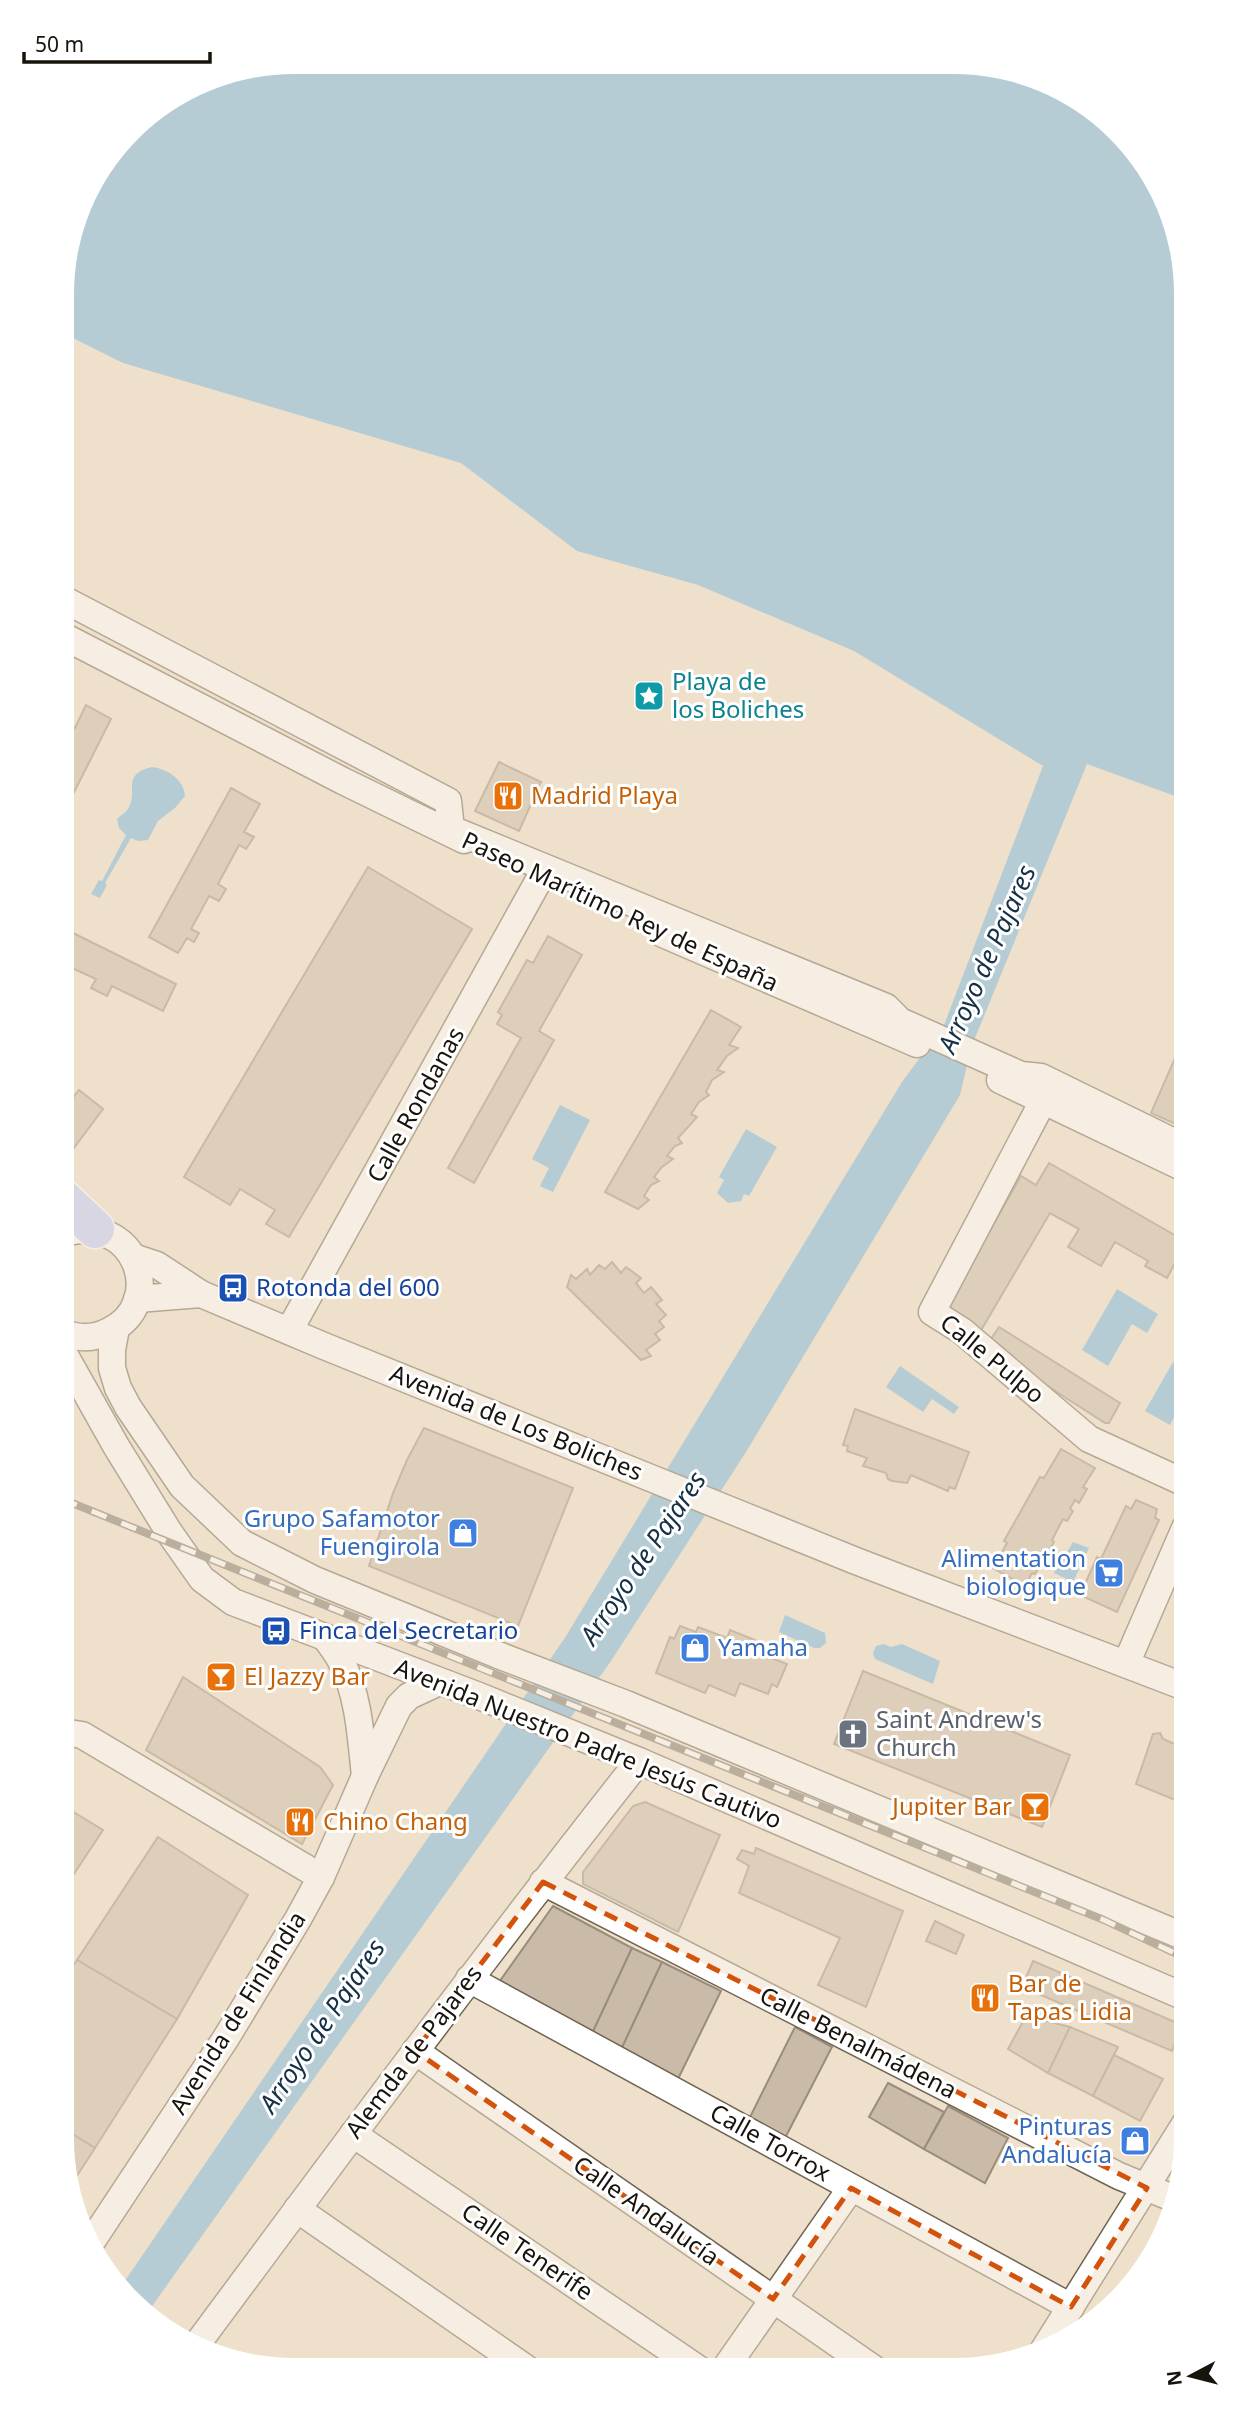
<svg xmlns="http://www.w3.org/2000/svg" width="1247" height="2432" viewBox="0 0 1247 2432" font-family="'Noto Sans',sans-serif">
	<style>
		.water { fill: #72b3e1 }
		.building { fill: #c9bba7; stroke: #9a8d7b; stroke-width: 2 }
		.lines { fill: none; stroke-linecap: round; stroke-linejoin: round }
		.street-casing { stroke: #706452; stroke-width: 29 }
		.primary-casing { stroke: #fff; stroke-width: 41 }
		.street { stroke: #fff; stroke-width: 26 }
		.primary { stroke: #bbcaff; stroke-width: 38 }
		.rail-casing { stroke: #7b7264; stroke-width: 8 }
		.rail { stroke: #fff; stroke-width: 5; stroke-dasharray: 16; stroke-linecap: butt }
		.marked { fill: none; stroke: #d3520c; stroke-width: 5; stroke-dasharray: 14 9; stroke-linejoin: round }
		.labels { text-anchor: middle; stroke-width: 6; stroke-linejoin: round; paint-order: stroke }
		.culture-label { font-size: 24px; fill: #0d838f; stroke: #fff; text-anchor: start }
		.food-label { font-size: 24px; fill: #c56008; stroke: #fff; text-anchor: start }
		.street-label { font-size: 24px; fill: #18140d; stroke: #fff }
		.transit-label { font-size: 24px; fill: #164399; stroke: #fff; text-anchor: start }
		.shop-label { font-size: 24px; fill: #366cbe; stroke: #fff; text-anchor: end }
		.worship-label { font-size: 24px; fill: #5b616d; stroke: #fff; text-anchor: start }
		.water-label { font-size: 26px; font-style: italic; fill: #153145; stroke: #fff }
	</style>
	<rect width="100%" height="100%" fill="#eee0cb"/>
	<!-- water -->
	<g class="water">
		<path d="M294,61L998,66L1107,119L1174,219L1186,294V800L1087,764L971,1048L960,1095L746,1452L611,1661L145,2316L141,2313L122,2285L566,1636L902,1082L944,1025L1043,766L854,651L698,585L577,551L461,463L123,363L63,333V264L85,190L140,119L205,79Z"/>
		<path d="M152,767C167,769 184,779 185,796L175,808L158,821L148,840L138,841L131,838L105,883L107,885L100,898L91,894L99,880L102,881L126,835L119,828L117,819C121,815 127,812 129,807C138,791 121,774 152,767Z"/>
		<path d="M560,1105L590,1120L553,1192L540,1186L549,1168L532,1159Z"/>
		<path d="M746,1129L777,1147L749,1196L744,1194L741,1201L728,1203L717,1193L724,1180L719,1177Z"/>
		<path d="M1117,1289L1158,1314L1147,1333L1132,1324L1108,1366L1082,1350Z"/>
		<path d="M1185,1351V1397L1170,1425L1145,1411L1173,1362L1178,1364Z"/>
		<path d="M900,1366L959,1407L954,1414L932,1399L923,1412L886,1387Z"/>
		<path d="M1073,1542L1089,1548L1073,1582L1054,1573Z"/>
		<path d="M785,1615L825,1633L826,1643L820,1648H814L779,1632Z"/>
		<path d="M884,1644L891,1647L902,1644L940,1661L933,1684L875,1659L873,1653L876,1646Z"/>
	</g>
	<!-- building -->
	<g class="building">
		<path d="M86,705L111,719L63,814V753L69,741L63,738V723L75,728Z"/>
		<path d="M499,762L541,782L519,831L475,811Z"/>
		<path d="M231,788L260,804L244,832L254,837L246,849L239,845L218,884L226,889L219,901L209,896L191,929L199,933L194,942L187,938L178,953L149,937Z"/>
		<path d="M368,867L472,929L289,1237L266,1224L275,1210L240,1189L230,1205L184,1177Z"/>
		<path d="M63,928L176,984L163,1011L112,986L107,996L91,988L96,979L72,968L68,977L62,974Z"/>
		<path d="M548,936L582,955L539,1031L554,1040L474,1183L448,1168L521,1038L497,1024L502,1015L498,1012L527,960L533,963Z"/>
		<path d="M711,1010L741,1027L729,1045L738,1048L727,1056L717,1070L724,1072L712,1080L706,1092L709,1095L699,1102L691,1114L697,1117L678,1138L682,1143L675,1146L667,1156L673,1159L662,1167L654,1177L659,1181L651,1185L644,1196L649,1200L638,1209L605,1192Z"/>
		<path d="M1182,1042L1186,1044L1185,1128L1151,1113Z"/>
		<path d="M79,1090L103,1109L62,1164V1112Z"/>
		<path d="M1049,1163L1185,1241V1245L1167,1278L1145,1266L1148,1261L1115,1242L1101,1266L1068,1247L1079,1229L1050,1213L980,1332L945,1310L1021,1176L1036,1185Z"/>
		<path d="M612,1262L621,1273L626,1267L641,1278L636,1283L644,1293L651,1287L662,1300L656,1304L666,1315L659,1321L664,1327L655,1334L660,1340L646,1350L651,1356L641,1360L567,1287L571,1275L576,1279L587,1269L590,1275L599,1265L605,1269Z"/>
		<path d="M999,1327L1120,1403L1109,1423H1105L990,1349L987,1345Z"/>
		<path d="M855,1409L969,1452L955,1489L949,1487L948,1491L911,1475L907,1483L892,1481L888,1479L886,1473L863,1466L867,1458L847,1451L848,1446L843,1445Z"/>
		<path d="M424,1428L573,1488L518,1626L369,1566L393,1493L407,1460Z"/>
		<path d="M1061,1449L1095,1468L1083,1487L1087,1489L1079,1503L1075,1500L1070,1509L1073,1511L1067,1521L1063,1519L1052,1540L1054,1542L1049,1551L1044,1549L1038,1561L1041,1564L1035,1574L1032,1573L1025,1586L993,1568L1007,1543L1004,1541L1040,1477L1044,1478Z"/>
		<path d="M1136,1500L1157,1509L1155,1518L1159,1520L1117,1612L1080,1595L1097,1557L1101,1559L1126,1506L1131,1509Z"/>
		<path d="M680,1626L696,1632L698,1627L727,1638L730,1630L755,1640L751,1650L787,1664L777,1687L772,1684L768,1694L740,1683L735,1696L709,1685L705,1693L656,1673L670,1637L674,1639Z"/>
		<path d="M863,1671L1070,1755L1042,1827L834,1744Z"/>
		<path d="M183,1677L320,1767L333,1785L302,1844L146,1750Z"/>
		<path d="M1160,1733L1163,1739L1177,1745L1185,1743V1804L1136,1784L1153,1734Z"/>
		<path d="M645,1802L720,1835L678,1932L583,1884V1872L633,1806Z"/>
		<path d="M62,1805L103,1830L62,1892Z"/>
		<path d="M158,1837L248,1895L177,2019L77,1960Z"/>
		<path d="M756,1848L903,1911L866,2007L818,1985L840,1938L739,1893L749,1866L737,1859L742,1850L754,1854Z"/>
		<path d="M553,1906L632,1948L590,2038L497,1985Z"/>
		<path d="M935,1921L964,1935L956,1954L926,1941Z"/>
		<path d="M632,1948L662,1962L620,2052L590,2038Z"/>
		<path d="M77,1960L177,2019L95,2148L61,2127V1985Z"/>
		<path d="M1033,1961L1182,2025L1172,2051L1022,1987Z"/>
		<path d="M662,1962L721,1991L676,2083L620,2052Z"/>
		<path d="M1026,2016L1070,2027L1048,2073L1008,2049Z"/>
		<path d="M795,2027L832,2047L783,2142L748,2121Z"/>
		<path d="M1070,2027L1118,2047L1093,2096L1048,2073Z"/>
		<path d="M1114,2055L1163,2079L1140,2121L1093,2096Z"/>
		<path d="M888,2083L944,2112L924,2149L869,2117Z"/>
		<path d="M948,2106L1008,2138L985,2183L924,2149Z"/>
		<path d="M61,2127L95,2148L69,2188L61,2138Z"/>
		<path d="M1157,2232L1163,2236L1138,2280L1110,2306Z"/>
	</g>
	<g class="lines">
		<!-- street casing -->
		<g class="street-casing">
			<g id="street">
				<path d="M63,599L448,801L451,829L886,1007L900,1021L1021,1075L1041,1077L1186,1148"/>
				<path d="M63,636L343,781L464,840"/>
				<path d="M663,934L917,1044"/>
				<path d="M1000,1080L1186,1169"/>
				<path d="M1043,1101L932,1312L962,1331L1089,1439L1185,1483"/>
				<path d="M133,1257L157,1265L201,1294L324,1346L856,1561L1185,1687"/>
				<path d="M137,1299L201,1294"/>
				<path d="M116,1328L112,1350V1368L118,1388L128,1407L182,1486L242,1543L315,1580L498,1655L626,1704L1185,1937"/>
				<path d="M289,1331L540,878"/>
				<path d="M62,1332C78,1339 94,1339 109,1331C168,1303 136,1210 62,1234"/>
				<path d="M62,1350L116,1446L169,1532L202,1579L233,1602L479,1696L639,1761L1185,1997"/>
				<path d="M326,1638C331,1646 337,1653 341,1661C359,1695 361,1739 365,1776"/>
				<path d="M1126,1664L1185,1528"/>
				<path d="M62,1732L82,1735L321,1877"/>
				<path d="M543,1882L1119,2176L1175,2199"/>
				<path d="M469,1979L1071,2307"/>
				<path d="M415,2051L877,2371"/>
				<path d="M353,2134L700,2370"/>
				<path d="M297,2209L527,2369"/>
				<path d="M92,2241L226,2038L298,1919L321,1877L365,1776L399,1706L409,1696L439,1682"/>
				<path d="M195,2347C341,2150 487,1953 639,1761"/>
				<path d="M1043,2351L1185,2124"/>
				<path d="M724,2370L851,2188"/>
			</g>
		</g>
		<!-- primary casing -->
		<g class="primary-casing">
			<path id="primary" d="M62,1198L95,1229"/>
		</g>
		<!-- street -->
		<use href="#street" class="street"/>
		<!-- primary -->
		<use href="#primary" class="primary"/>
		<!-- rail casing -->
		<g class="rail-casing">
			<path id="rail" d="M62,1499L1104,1920L1185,1958"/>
		</g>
		<!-- rail -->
		<use href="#rail" class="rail"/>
	</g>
	<!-- marked area -->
	<path d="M0 0H1247V2432H0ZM543,1882L1147,2188L1071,2307L851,2188L773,2299L415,2051Z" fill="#eee0cb" fill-opacity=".55" fill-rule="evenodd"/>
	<path class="marked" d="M543,1882L1147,2188L1071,2307L851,2188L773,2299L415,2051Z"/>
	<!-- icons -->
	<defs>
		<g id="sight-square" transform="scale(1.575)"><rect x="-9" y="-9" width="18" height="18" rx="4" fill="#0f9aa8" stroke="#fff"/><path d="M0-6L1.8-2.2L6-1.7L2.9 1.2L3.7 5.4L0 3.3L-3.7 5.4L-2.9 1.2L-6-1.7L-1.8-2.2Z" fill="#fff"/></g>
		<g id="restaurant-square" transform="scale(1.575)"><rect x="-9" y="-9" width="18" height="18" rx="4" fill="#e8710a" stroke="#fff"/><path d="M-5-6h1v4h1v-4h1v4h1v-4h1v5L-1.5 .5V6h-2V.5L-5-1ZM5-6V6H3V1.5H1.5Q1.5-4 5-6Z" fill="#fff"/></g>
		<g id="bus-square" transform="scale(1.575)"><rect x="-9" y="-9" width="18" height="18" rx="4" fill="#1a4fb4" stroke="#fff"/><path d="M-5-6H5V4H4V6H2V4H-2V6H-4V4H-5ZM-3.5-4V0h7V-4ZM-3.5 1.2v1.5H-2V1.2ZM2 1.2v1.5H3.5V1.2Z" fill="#fff"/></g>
		<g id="shop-square" transform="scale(1.575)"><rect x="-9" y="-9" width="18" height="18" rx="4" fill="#3f7fe0" stroke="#fff"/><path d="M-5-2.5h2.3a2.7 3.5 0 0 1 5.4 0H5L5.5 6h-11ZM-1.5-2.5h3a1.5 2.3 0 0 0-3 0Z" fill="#fff"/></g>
		<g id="supermarket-square" transform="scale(1.575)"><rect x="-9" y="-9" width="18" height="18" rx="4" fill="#3f7fe0" stroke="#fff"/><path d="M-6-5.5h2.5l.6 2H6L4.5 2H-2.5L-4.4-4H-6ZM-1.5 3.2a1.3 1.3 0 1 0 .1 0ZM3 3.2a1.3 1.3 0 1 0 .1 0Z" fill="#fff"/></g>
		<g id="bar-square" transform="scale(1.575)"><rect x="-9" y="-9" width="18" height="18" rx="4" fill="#e8710a" stroke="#fff"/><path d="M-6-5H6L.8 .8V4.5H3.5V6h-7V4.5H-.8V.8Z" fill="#fff"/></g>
		<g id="church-square" transform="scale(1.575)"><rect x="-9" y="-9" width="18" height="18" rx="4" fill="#6b7280" stroke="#fff"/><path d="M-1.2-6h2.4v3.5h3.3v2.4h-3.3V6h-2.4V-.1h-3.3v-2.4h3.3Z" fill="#fff"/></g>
	</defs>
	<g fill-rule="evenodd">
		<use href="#sight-square" x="649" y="696"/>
		<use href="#restaurant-square" x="508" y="796"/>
		<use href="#bus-square" x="233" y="1288"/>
		<use href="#shop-square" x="463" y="1533"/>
		<use href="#supermarket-square" x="1109" y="1573"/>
		<use href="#bus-square" x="276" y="1631"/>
		<use href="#shop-square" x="695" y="1648"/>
		<use href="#bar-square" x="221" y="1677"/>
		<use href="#church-square" x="853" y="1734"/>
		<use href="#bar-square" x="1035" y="1807"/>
		<use href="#restaurant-square" x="300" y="1822"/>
		<use href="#restaurant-square" x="985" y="1998"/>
		<use href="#shop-square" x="1135" y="2141"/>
	</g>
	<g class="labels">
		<!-- culture labels -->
		<g class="culture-label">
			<text x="672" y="690">Playa de<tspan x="672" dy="28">los Boliches</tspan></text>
		</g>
		<!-- food labels -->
		<g class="food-label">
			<text x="531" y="804">Madrid Playa</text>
			<text x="244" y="1685">El Jazzy Bar</text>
			<text x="1012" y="1815" text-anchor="end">Jupiter Bar</text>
			<text x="323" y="1830">Chino Chang</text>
			<text x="1008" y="1992">Bar de<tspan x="1008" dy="28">Tapas Lidia</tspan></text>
		</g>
		<!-- street labels -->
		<g class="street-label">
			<text transform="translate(620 912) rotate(25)" y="8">Paseo Marítimo Rey de España</text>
			<text transform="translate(416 1105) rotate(-61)" y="8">Calle Rondanas</text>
			<text transform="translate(992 1359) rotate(39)" y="8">Calle Pulpo</text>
			<text transform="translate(516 1423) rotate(22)" y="8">Avenida de Los Boliches</text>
			<text transform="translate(588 1744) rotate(22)" y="8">Avenida Nuestro Padre Jesús Cautivo</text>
			<text transform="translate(238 2013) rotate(-58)" y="8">Avenida de Finlandia</text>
			<text transform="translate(858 2043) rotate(27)" y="8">Calle Benalmádena</text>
			<text transform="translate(414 2052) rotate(-53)" y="8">Alemda de Pajares</text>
			<text transform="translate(770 2143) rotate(29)" y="8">Calle Torrox</text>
			<text transform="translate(646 2211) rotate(35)" y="8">Calle Andalucía</text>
			<text transform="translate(527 2252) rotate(34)" y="8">Calle Tenerife</text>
		</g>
		<!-- transit labels -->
		<g class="transit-label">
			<text x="256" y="1296">Rotonda del 600</text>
			<text x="299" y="1639">Finca del Secretario</text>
		</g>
		<!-- shop labels -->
		<g class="shop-label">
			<text x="440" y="1527">Grupo Safamotor<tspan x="440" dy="28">Fuengirola</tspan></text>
			<text x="1086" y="1567">Alimentation<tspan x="1086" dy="28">biologique</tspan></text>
			<text x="718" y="1656" text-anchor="start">Yamaha</text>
			<text x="1112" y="2135">Pinturas<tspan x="1112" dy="28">Andalucía</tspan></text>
		</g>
		<!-- worship labels -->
		<g class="worship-label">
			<text x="876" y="1728">Saint Andrew's<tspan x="876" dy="28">Church</tspan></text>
		</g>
		<!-- water labels -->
		<g class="water-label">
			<text transform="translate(987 959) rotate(-66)" y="9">Arroyo de Pajares</text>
			<text transform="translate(643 1558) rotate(-56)" y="9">Arroyo de Pajares</text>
			<text transform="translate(322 2026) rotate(-56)" y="9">Arroyo de Pajares</text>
		</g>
	</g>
	<!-- crop -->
	<path d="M0 0H1247V2432H0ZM294 74H954A220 220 0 0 1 1174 294V2138A220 220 0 0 1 954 2358H294A220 220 0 0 1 74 2138V294A220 220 0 0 1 294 74Z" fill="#fff" fill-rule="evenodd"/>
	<!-- north arrow -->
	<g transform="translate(1191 2376) rotate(263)" stroke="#ffffff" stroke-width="5" paint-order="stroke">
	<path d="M0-5L12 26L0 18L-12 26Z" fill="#18140d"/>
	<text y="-10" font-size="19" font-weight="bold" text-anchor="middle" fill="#18140d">N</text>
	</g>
	<!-- scale -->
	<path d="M24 52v10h186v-10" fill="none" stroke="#18140d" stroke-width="3.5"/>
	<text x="35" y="52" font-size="21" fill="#18140d" stroke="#ffffff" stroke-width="5" paint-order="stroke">50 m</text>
</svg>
